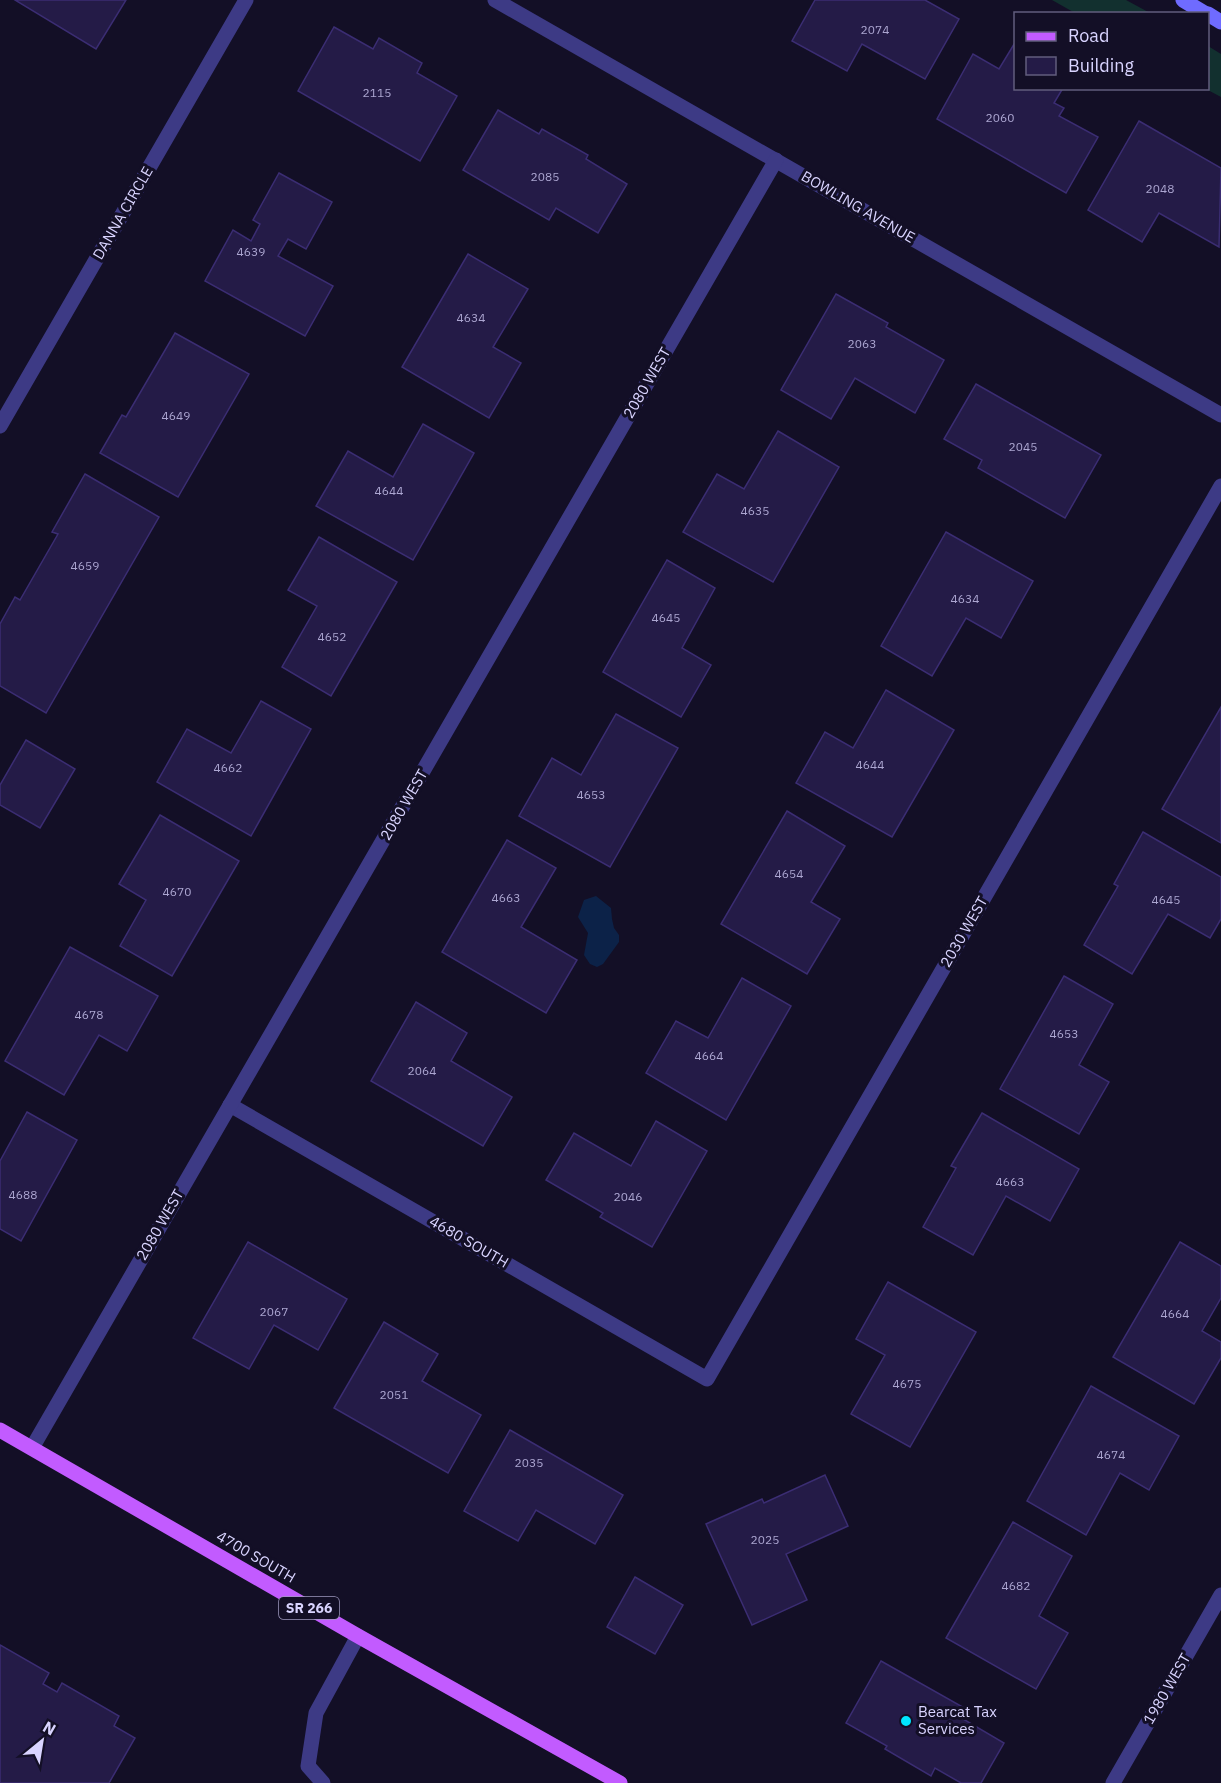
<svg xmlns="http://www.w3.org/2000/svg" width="1221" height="1783" viewBox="0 0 1221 1783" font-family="'IBM Plex Sans',sans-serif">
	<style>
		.green { fill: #12302f }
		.water { fill: #0c2248 }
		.building { fill: #241b47; stroke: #3b2d73; stroke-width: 1.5 }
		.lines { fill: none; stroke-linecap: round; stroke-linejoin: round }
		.lane { stroke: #3d3a85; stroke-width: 15 }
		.street { stroke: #3d3a85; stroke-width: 15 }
		.secondary { stroke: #6f6bff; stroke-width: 15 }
		.primary { stroke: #c25bff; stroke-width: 15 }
		.poi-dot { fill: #00e5ff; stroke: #130f26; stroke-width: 2 }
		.labels { text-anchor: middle; stroke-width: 6; stroke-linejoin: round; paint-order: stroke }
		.number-label { font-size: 12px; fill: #aca6d1 }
		.shield { fill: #130f26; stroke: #9e99be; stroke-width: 1.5 }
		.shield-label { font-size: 14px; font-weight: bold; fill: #d9d4ff }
		.street-label { font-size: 15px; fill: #d9d4ff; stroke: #130f26 }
		.poi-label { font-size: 15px; fill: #d9d4ff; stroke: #130f26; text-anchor: start }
	</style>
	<rect width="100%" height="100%" fill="#130f26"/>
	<!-- green -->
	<g class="green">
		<path d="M1052,0H1126L1150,13H1075Z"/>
		<path d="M1208,46L1221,54V97L1206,89L1208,88Z"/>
	</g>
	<!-- water -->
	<path class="water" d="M596,896L611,908L612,919L614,928L619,935V942L603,964L597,967L590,964L584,955L588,933L578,917L584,900Z"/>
	<!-- building -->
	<g class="building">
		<path d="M15,0H126L96,49Z"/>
		<path d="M815,0H925L959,19L925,79L862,44L847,71L792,41Z"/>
		<path d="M334,27L373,49L379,38L422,63L417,73L457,96L420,161L298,91Z"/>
		<path d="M1016,41V88H1063L1054,103L1064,108L1059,116L1098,137L1066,193L937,119L973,54L999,69Z"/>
		<path d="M498,110L539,134L542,129L588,155L586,159L627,184L598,233L556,208L549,220L463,170Z"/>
		<path d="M1139,121L1221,168L1219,247L1159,213L1142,242L1088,210Z"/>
		<path d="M279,173L332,202L306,249L288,239L278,256L333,286L305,336L205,281L233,230L251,241L260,224L253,220Z"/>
		<path d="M468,254L528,289L493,347L521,363L489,418L402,367Z"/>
		<path d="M836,294L888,323L886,327L944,360L915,413L855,378L831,419L781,390Z"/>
		<path d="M175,333L249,374L178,497L100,453L122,415L126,417Z"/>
		<path d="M976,384L1101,455L1065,518L978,468L982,460L944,439Z"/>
		<path d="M423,424L474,453L413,560L316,506L348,451L393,477Z"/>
		<path d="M778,431L839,467L773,582L683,532L717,474L744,489Z"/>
		<path d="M85,474L159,517L46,713L0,686V624L15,597L20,600L58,534L52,532Z"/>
		<path d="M946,532L1033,581L1001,638L966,618L932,676L881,646Z"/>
		<path d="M319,537L397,582L331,696L282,667L317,606L288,590Z"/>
		<path d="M667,560L715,588L682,648L711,665L681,717L603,672Z"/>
		<path d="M886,690L954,730L892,837L796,783L825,732L853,748Z"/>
		<path d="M261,701L311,729L251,836L157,782L187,729L231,753Z"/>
		<path d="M1221,707V843L1162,809Z"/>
		<path d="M616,714L678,748L610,867L519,816L552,758L581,775Z"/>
		<path d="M26,740L75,769L40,828L0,805V785Z"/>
		<path d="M787,811L845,846L811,902L840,919L807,974L721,924Z"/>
		<path d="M160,815L239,861L172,976L120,946L146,900L119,884Z"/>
		<path d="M1143,832L1221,877V919L1210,938L1168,914L1132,974L1084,945L1118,886L1114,884Z"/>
		<path d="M507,840L556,868L521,927L577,960L546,1013L442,952Z"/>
		<path d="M70,947L158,996L127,1051L99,1035L64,1095L5,1061Z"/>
		<path d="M1064,976L1113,1004L1079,1065L1109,1082L1079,1134L1000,1089Z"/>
		<path d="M742,978L791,1006L726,1120L646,1073L676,1021L708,1038Z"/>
		<path d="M416,1002L467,1033L451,1061L512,1097L483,1146L371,1081Z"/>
		<path d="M27,1112L77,1140L21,1241L0,1229V1161Z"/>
		<path d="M982,1113L1079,1169L1050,1221L1006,1196L973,1255L923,1227L956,1168L951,1166Z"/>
		<path d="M656,1121L707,1151L652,1247L600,1217L603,1213L546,1180L574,1133L631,1166Z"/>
		<path d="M248,1242L347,1299L318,1350L274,1325L249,1369L193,1338Z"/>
		<path d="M1180,1242L1221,1266V1298L1202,1331L1221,1342V1358L1194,1404L1113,1357Z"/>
		<path d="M888,1282L976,1332L910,1447L851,1414L885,1355L856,1339Z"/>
		<path d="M384,1322L438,1354L422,1381L481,1415L448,1473L334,1408Z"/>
		<path d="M1091,1386L1179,1436L1149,1490L1120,1473L1086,1535L1027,1501Z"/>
		<path d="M510,1430L623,1495L595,1544L536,1510L518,1541L464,1511Z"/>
		<path d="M825,1475L848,1526L786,1554L807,1600L752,1625L706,1524L762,1499L764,1503Z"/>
		<path d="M1013,1522L1072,1556L1039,1616L1068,1633L1036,1689L946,1638Z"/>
		<path d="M635,1577L683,1605L655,1654L607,1627Z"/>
		<path d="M0,1645L49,1673L43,1684L57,1692L62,1683L119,1716L114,1726L135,1738L109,1783H0Z"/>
		<path d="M881,1661L968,1710L963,1719L1004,1743L981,1783H961L935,1768L931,1776L885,1749L887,1746L846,1723Z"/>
	</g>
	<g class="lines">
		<!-- lane -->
		<path class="lane" d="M323,1783L308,1766L316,1713L358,1636"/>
		<!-- street -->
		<g class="street">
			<path d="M495,0L1221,415"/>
			<path d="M0,426L246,0"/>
			<path d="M230,1105L707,1379L1221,486"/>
			<path d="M32,1448L776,160"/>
			<path d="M1113,1783L1221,1595"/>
		</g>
		<!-- secondary -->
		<g class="secondary">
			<path d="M1183,0L1206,14"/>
			<path d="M1208,14L1221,22"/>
		</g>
		<!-- primary -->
		<path class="primary" d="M0,1430L358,1636L620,1783"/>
	</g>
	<!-- markers -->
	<circle class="poi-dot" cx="906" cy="1721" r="6"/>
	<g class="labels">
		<!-- number labels -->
		<g class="number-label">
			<text x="875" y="34">2074</text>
			<text x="377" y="97">2115</text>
			<text x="1000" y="122">2060</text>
			<text x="545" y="181">2085</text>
			<text x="1160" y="193">2048</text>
			<text x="251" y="256">4639</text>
			<text x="471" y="322">4634</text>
			<text x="862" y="348">2063</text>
			<text x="176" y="420">4649</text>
			<text x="1023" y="451">2045</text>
			<text x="389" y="495">4644</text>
			<text x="755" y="515">4635</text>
			<text x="85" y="570">4659</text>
			<text x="965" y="603">4634</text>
			<text x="666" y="622">4645</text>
			<text x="332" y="641">4652</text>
			<text x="870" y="769">4644</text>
			<text x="228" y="772">4662</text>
			<text x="591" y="799">4653</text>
			<text x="789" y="878">4654</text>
			<text x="177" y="896">4670</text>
			<text x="506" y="902">4663</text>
			<text x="1166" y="904">4645</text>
			<text x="89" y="1019">4678</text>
			<text x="1064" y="1038">4653</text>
			<text x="709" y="1060">4664</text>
			<text x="422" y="1075">2064</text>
			<text x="1010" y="1186">4663</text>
			<text x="23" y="1199">4688</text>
			<text x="628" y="1201">2046</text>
			<text x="274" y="1316">2067</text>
			<text x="1175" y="1318">4664</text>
			<text x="907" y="1388">4675</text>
			<text x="394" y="1399">2051</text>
			<text x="1111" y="1459">4674</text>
			<text x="529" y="1467">2035</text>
			<text x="765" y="1544">2025</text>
			<text x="1016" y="1590">4682</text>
		</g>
		<!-- shield labels -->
		<rect class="shield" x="279" y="1597" width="60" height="22" rx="4.5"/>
		<g class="shield-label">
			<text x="309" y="1613">SR 266</text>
		</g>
		<!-- street labels -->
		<g class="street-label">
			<text transform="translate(858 207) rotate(30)" y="5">BOWLING AVENUE</text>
			<text transform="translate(123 213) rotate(-60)" y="5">DANNA CIRCLE</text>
			<text transform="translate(647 383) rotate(-60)" y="5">2080 WEST</text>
			<text transform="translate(404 805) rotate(-60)" y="5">2080 WEST</text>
			<text transform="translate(964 932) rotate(-60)" y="5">2030 WEST</text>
			<text transform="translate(160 1225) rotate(-60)" y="5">2080 WEST</text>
			<text transform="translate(469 1242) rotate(30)" y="5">4680 SOUTH</text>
			<text transform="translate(256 1557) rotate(30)" y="5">4700 SOUTH</text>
			<text transform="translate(1167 1689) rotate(-60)" y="5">1980 WEST</text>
		</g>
		<!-- poi labels -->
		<g class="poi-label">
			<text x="918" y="1717">Bearcat Tax<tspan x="918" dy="17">Services</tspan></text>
		</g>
	</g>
	<!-- legend -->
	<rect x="1014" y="12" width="195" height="78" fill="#130f26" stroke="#625e7d" stroke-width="1.5"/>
	<rect x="1026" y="32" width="30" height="9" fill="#c25bff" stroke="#625e7d" stroke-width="1.5"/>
	<text x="1068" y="42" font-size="18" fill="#d9d4ff">Road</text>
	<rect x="1026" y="57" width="30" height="18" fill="#241b47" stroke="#625e7d" stroke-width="1.5"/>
	<text x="1068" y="72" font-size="18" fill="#d9d4ff">Building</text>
	<!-- north arrow -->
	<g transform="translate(42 1741) rotate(30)" stroke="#130f26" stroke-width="4.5" paint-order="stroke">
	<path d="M0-4.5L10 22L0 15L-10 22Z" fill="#d9d4ff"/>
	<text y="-9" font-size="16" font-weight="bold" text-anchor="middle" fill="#d9d4ff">N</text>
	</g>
</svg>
